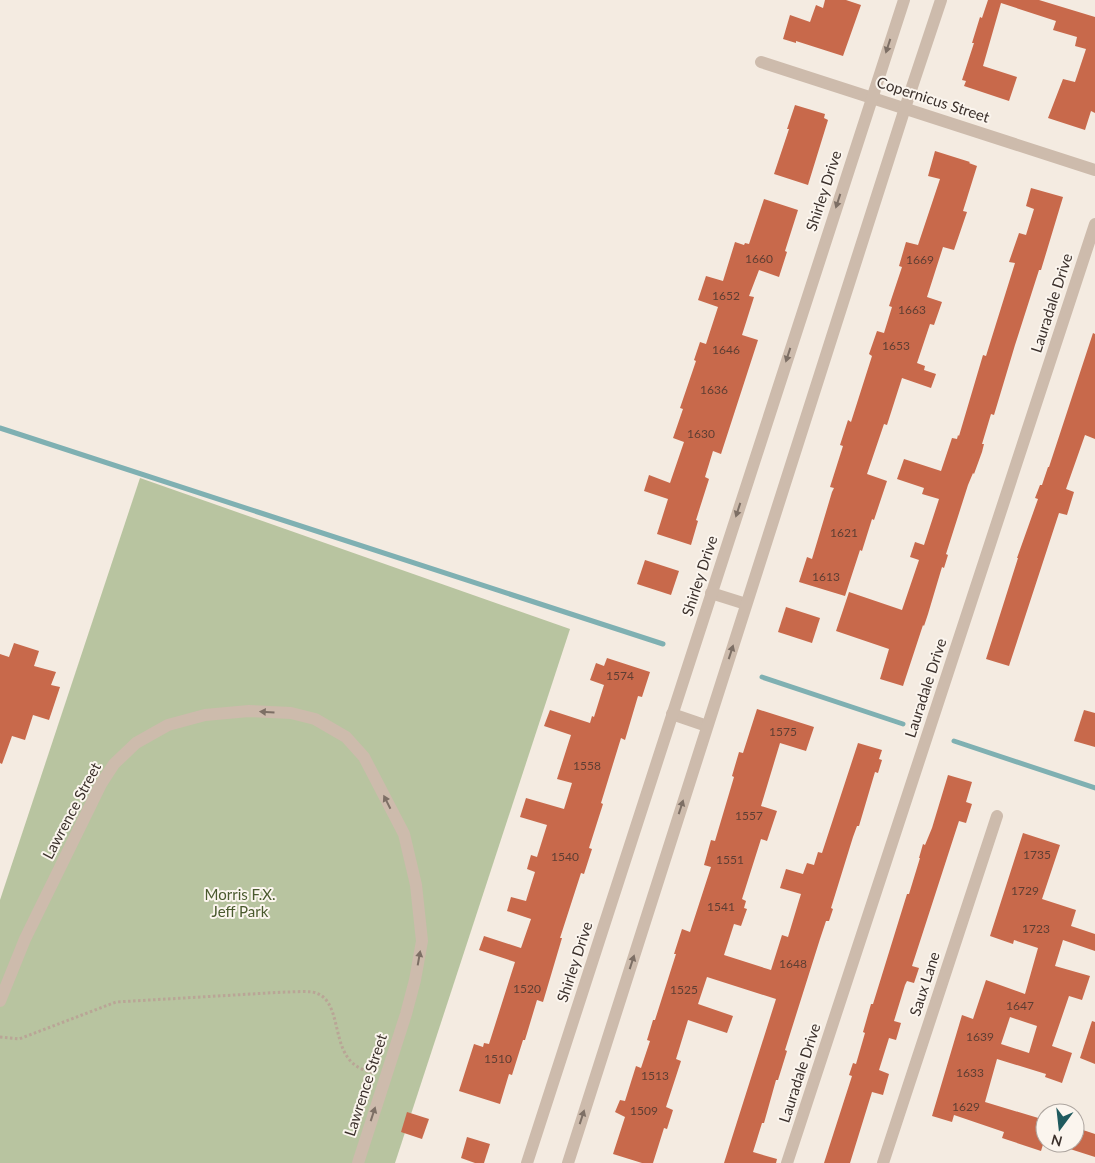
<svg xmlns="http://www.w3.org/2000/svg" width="1095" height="1163" viewBox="0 0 1095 1163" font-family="Lato,sans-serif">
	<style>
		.green { fill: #b8c4a0 }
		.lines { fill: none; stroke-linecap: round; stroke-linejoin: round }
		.stream { stroke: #7fb0b2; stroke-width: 5 }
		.building { fill: #c8694b; fill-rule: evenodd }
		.path { stroke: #b9a596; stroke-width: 3; stroke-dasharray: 2.5 2.5; stroke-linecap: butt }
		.minor { stroke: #cdbbac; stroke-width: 12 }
		.oneway { fill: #7d6f65 }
		.labels { text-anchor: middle; stroke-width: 4; stroke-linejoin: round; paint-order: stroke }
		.number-label { font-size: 12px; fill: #5e3e33 }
		.street-label { font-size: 15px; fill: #3b302b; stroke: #fbf5ee }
		.park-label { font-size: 15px; fill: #4a5a2e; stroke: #fbf5ee }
	</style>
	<rect width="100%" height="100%" fill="#f4ebe1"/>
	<!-- green -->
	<path class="green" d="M140,478L570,629L395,1163H0V900Z"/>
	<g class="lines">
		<!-- stream -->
		<g class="stream">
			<path d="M0,428L663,644"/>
			<path d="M762,677L903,724"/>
			<path d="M954,741L1095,788"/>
		</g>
	</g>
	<!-- building -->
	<g class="building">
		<path d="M825,0H846L861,5L843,56L796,41V43L783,39L790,15L810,22L816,5L823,8Z"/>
		<path d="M988,0H1039L1095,17V113L1091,111L1085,130L1048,118L1063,79L1075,82L1086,49L1075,46L1077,37L1053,30L1056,21L1001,3L983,66L1017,77L1009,101L964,86L966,81L962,80L974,43H972L980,17L982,18Z"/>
		<path d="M795,105L825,114L824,118L828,120L808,185L774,174L789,129H787Z"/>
		<path d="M935,151L970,162L969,163L977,166L963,211L967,212L954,250L943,247L927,297L942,302L934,325L930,324L917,363L925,366L924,370L936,374L931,388L902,378L887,425L884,424L867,474L887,481L874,520L872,519L862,551L860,550L845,596L799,582L807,557L812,559L832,492L834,488L830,487L843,446L840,445L848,420L851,422L872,356L869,354L877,331L884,333L892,307L889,306L902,267L899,266L906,242L918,245L940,179L928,176Z"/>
		<path d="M1031,188L1063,197L1041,270H1039L1015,345L994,415L991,414L982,444H984L982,452L974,474L973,473L968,485L946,554L948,555L944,568L942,567L928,614L924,626L923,625L903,686L880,679L889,649L836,631L849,592L902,610L919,560L910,557L915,542L924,545L939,499L922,494L924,488L897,479L904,459L941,471L952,438L957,439L958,435L959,436L983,355L986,356L1015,263L1009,262L1019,233L1026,235L1034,209L1026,206Z"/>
		<path d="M764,199L798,210L785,251L787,252L779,277L759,270L749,296L754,297L742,335L758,340L721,454L713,451L705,477L709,479L696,520L698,521L691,545L657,534L668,499L644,491L649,475L670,483L684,442L673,438L683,409L680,408L696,361L694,360L700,342L706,344L718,307L698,300L706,276L723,281L735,242L744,245L745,243L749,244Z"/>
		<path d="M1093,333L1095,334V439L1085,435L1066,489L1074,492L1067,515L1059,513L1009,666L986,659L1018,558H1017L1038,499L1035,498L1040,485H1042L1048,467H1049Z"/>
		<path d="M645,560L679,571L671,595L637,584Z"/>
		<path d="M786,607L820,618L812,643L778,632Z"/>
		<path d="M14,643L39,651L34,666L56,672L51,685L60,687L49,720L33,715L25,740L12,736L2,764L0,763V654L9,657Z"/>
		<path d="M607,658L650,672L642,697L638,696L625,740L621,738L601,803L603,804L589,848L592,849L584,874L581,873L560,938H562L543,1002L537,1000L525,1040H523L512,1075L509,1074L500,1104L459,1091L474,1044L483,1047L484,1043L489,1044L515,962L479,950L484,936L521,948L531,919L507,911L511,897L526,901L535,872L527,869L531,855L537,857L547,825L520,817L526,798L564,809L572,783L557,779L571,735L544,726L550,710L590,723L592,716L594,717L604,685L590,680L596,663L604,666Z"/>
		<path d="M757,709L814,727L806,751L780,743L761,806L777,811L767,841L761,839L742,899L746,901L744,908L747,909L741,926L734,924L724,955L771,970L782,935L788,937L801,894L780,888L786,869L803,874L807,863L814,865L818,852L822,853L858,743L882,750L879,759L882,760L878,773L875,772L859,826H857L853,837L831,908L833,909L829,921H826L820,939L785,1050L787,1051L778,1080H776L764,1123H762L753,1152L777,1159L776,1163H724L776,999L707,977L698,1004L733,1016L727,1033L688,1020L676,1059L681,1061L666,1107L673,1110L667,1129L664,1128L653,1163H642L613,1154L625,1117L615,1112L620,1100L625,1101L636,1066L641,1068L650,1041L647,1040L653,1020H655L676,954H674L682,929L690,932L711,867L704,865L711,840L715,841L734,777L732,776L739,752L743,753Z"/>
		<path d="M1084,710L1095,713V747L1074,741Z"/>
		<path d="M948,775L972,782L966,802L972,804L966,823L959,821L958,824L912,966L919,968L914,983L907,981L905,985L894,1021L901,1023L896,1040L889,1038L879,1070L889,1074L883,1095L872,1092L850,1163H824L852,1076L849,1075L853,1063L856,1064L865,1033L863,1032L871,1004H873L907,894H909L920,858H919L923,844L925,845L932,828Z"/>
		<path d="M1023,833L1060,845L1042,899L1076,910L1071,926L1095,934V951L1063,940L1055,966L1090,976L1082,1000L1069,996L1052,1046L1072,1053L1062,1083L1045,1077L1046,1074L997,1059L985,1102L1045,1120V1138L1041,1151L1002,1138L1004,1132L954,1115L952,1122L932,1116L962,1015L973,1019L986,980L1025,994L1038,948L1014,940L1013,944L990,936ZM1010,1017L1037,1026L1029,1053L1001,1044Z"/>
		<path d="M1092,1021L1095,1022V1064L1080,1058Z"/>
		<path d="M407,1112L429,1119L422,1139L401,1132Z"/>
		<path d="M1077,1128L1095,1134V1157L1070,1149L1072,1143H1075Z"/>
		<path d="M467,1137L490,1144L484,1163H475L461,1158Z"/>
	</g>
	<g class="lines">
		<!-- path -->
		<path class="path" d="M0,1037L19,1039L116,1002L285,992C294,992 304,991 312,992C343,997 330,1047 355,1065C360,1069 367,1071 373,1073"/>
		<!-- minor -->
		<g class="minor">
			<path d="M761,62L1095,170"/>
			<path d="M711,593L746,604"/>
			<path d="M672,714L707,726"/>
			<path d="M0,1001L25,939L101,784L114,764L136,743L168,725L205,715L249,711L291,713L315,719L346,737L364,757L404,834L416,885L422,941L415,980L406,1014L358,1163"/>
			<path d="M527,1163L904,0"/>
			<path d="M568,1163L905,108L941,0"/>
			<path d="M787,1163L1095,224"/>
			<path d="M883,1163L997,816"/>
		</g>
	</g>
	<!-- one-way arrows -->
	<defs><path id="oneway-solid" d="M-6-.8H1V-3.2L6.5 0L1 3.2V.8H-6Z" transform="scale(1.25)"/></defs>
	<g class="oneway">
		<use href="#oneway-solid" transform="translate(888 46) rotate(108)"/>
		<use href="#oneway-solid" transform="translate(838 201) rotate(108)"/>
		<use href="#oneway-solid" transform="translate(788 355) rotate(108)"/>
		<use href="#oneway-solid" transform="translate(738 510) rotate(108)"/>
		<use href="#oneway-solid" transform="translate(731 652) rotate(-72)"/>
		<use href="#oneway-solid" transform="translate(267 712) rotate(-177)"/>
		<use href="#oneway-solid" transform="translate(387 802) rotate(-117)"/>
		<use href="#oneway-solid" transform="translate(681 807) rotate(-72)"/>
		<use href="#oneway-solid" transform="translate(419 958) rotate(-80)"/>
		<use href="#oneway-solid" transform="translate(632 962) rotate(-72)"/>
		<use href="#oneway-solid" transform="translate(373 1114) rotate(-72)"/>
		<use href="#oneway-solid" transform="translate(582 1117) rotate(-72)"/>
	</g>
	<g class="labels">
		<!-- number labels -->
		<g class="number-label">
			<text x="759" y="263">1660</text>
			<text x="920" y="264">1669</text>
			<text x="726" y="300">1652</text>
			<text x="912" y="314">1663</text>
			<text x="896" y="350">1653</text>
			<text x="726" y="354">1646</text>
			<text x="714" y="394">1636</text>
			<text x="701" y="438">1630</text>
			<text x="844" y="537">1621</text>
			<text x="826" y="581">1613</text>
			<text x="620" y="680">1574</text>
			<text x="783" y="736">1575</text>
			<text x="587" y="770">1558</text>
			<text x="749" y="820">1557</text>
			<text x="1037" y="859">1735</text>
			<text x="565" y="861">1540</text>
			<text x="730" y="864">1551</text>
			<text x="1025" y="895">1729</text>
			<text x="721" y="911">1541</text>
			<text x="1036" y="933">1723</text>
			<text x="793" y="968">1648</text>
			<text x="527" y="993">1520</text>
			<text x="684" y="994">1525</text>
			<text x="1020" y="1010">1647</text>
			<text x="980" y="1041">1639</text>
			<text x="498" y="1063">1510</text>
			<text x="970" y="1077">1633</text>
			<text x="655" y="1080">1513</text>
			<text x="966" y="1111">1629</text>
			<text x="644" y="1115">1509</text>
		</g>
		<!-- street labels -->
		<g class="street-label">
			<text transform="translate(933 100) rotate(18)" y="5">Copernicus Street</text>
			<text transform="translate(824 191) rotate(-72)" y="5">Shirley Drive</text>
			<text transform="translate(1052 303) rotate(-72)" y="5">Lauradale Drive</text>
			<text transform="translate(700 576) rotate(-72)" y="5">Shirley Drive</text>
			<text transform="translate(926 688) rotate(-72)" y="5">Lauradale Drive</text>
			<text transform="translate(72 811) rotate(-62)" y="5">Lawrence Street</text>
			<text transform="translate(575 962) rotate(-72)" y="5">Shirley Drive</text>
			<text transform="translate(925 984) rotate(-72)" y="5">Saux Lane</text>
			<text transform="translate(800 1073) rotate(-72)" y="5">Lauradale Drive</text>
			<text transform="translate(366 1085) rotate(-72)" y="5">Lawrence Street</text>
		</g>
		<!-- park labels -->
		<g class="park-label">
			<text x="240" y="900">Morris F.X.<tspan x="240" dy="17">Jeff Park</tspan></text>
		</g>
	</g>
	<!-- north arrow -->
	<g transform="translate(1060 1128) rotate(195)"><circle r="24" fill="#fbf5ee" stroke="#aea6a0"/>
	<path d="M0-4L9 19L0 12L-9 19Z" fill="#1f5a5e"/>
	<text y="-8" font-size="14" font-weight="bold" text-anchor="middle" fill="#3b302b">N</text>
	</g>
</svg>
